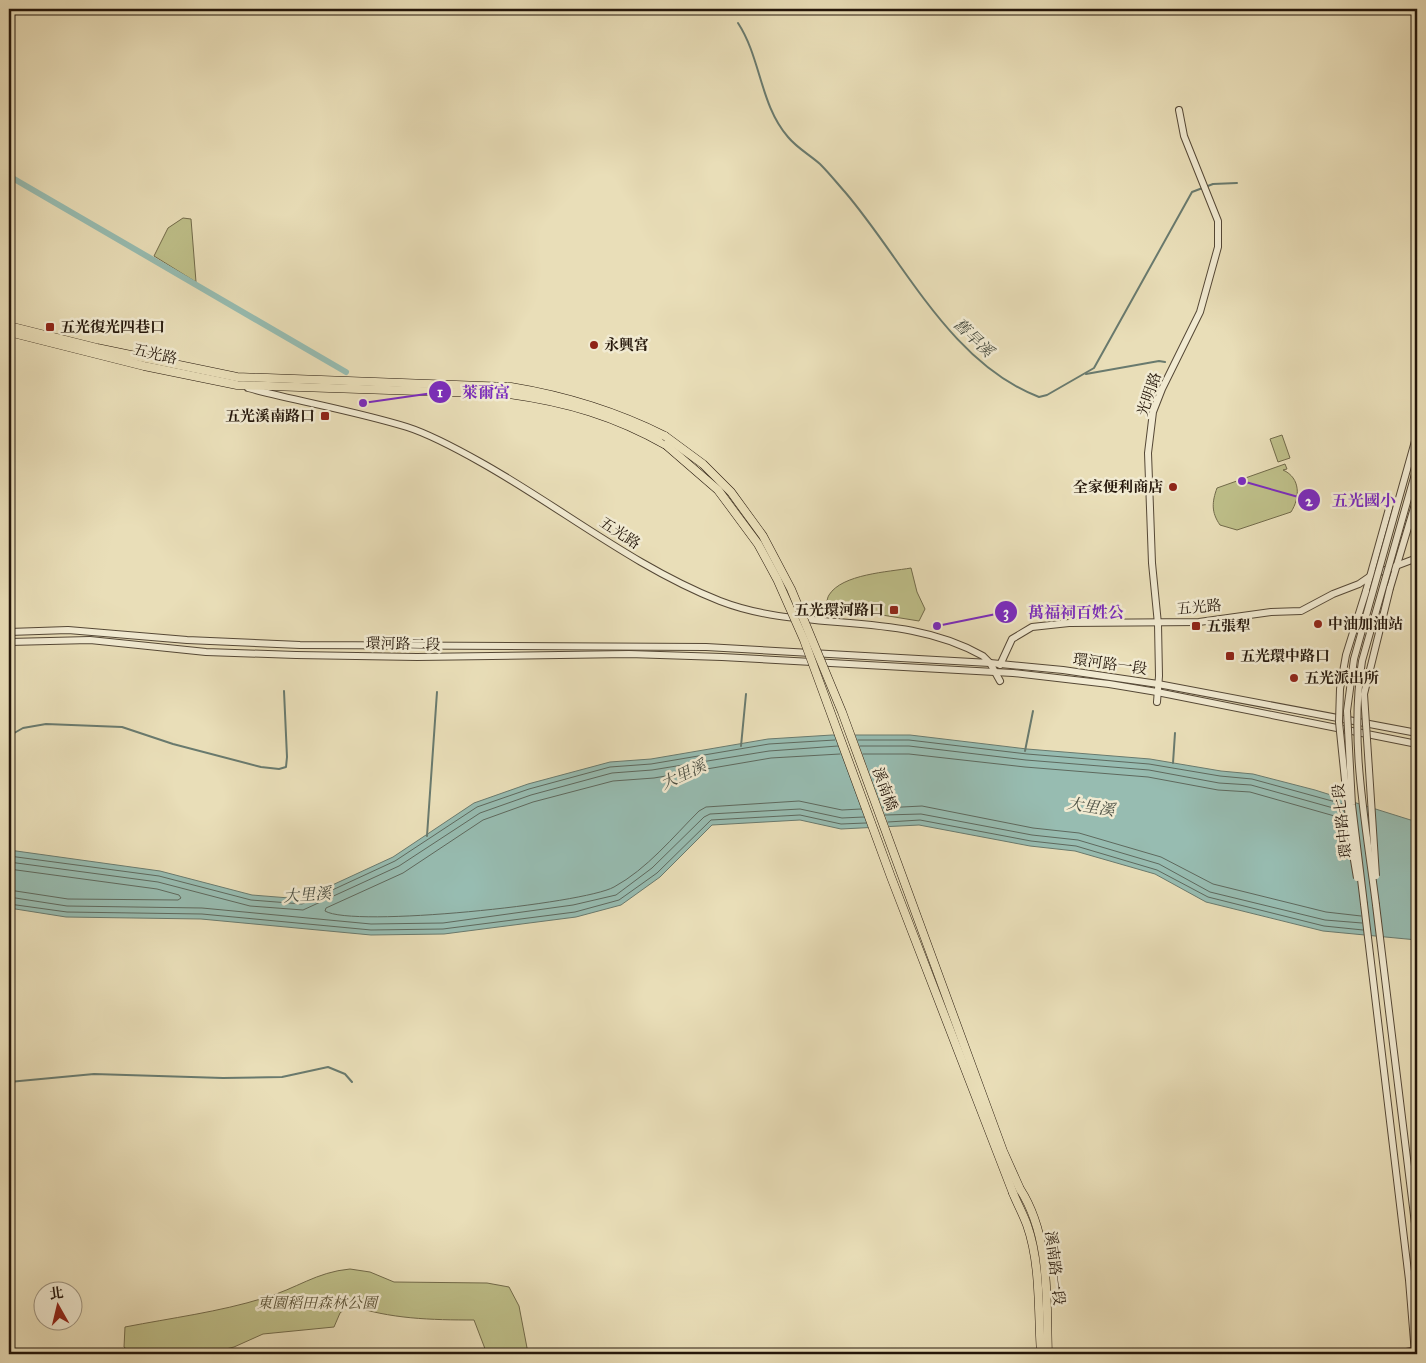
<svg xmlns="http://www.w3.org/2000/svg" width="1426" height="1363" viewBox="0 0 1426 1363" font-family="'IM FELL Great Primer','Noto Serif TC',serif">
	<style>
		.green { fill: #bebf89; stroke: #716a4a }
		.water { fill: #97bcb1; stroke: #697a6e }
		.pier { fill: #e9deb8 }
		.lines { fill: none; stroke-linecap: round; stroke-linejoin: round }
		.shore { stroke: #5e695e; stroke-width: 1 }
		.stream { stroke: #697a6e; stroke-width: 2 }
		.canal { stroke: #97bcb1; stroke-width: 6 }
		.minor-casing { stroke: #554836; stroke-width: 8 }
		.major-casing { stroke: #24160a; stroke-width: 9 }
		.minor { stroke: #f1ead1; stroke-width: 6 }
		.major { stroke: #e9deb8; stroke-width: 8 }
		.minor-bridge-casing { stroke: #554836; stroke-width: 8; stroke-linecap: butt }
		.major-bridge-casing { stroke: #24160a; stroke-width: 9; stroke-linecap: butt }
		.minor-bridge { stroke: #f1ead1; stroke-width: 6 }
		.major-bridge { stroke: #e9deb8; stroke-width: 8 }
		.poi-dot { fill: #8f2418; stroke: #f1ead1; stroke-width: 2 }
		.labels { text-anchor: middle; stroke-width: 5; stroke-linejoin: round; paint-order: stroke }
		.poi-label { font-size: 15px; font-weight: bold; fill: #24160a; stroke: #f1ead1; text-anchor: start }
		.street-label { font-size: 15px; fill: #24160a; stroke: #f1ead1 }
		.park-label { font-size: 15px; font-style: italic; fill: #5a5136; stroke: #f1ead1 }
		.water-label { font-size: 16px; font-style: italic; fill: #4c5044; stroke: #f1ead1 }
		.leader { fill: none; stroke: #7b2cbf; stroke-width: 2 }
		.callout-dot { fill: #7b2cbf; stroke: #f1ead1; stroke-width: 2 }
		.mark-label { font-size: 15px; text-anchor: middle; font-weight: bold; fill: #fff }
		.callout-label { font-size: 16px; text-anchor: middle; font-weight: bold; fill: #7b2cbf; stroke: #f1ead1; stroke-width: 5; stroke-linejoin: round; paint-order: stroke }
	</style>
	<rect width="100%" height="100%" fill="#e9deb8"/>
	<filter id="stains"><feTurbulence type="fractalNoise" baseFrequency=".004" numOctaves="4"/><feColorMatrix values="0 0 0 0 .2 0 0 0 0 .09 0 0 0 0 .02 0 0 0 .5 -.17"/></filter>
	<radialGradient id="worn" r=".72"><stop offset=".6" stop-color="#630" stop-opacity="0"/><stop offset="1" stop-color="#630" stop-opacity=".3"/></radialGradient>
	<!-- green -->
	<g class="green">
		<path d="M183,218L191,219L196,282L154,256L168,228Z"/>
		<path d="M1282,435L1290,458L1278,462L1270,439Z"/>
		<path d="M1285,464L1287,469L1283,470C1301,478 1300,498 1291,512L1237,530L1220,525C1211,512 1212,502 1217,488Z"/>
		<path d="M911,568L917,592L925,609L919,621L882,615L827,611C827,606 826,600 829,595C842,574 888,572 911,568Z"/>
		<path d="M350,1269L370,1272L394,1282L487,1283L509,1287L519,1306L528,1353L533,1354H487L474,1320C432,1320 389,1319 350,1305L340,1313L334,1327L263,1334L234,1347L218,1351L132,1354L124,1347L125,1327C171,1318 219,1312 264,1298C296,1289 316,1272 350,1269Z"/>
	</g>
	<!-- water -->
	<path class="water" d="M832,735H910L1027,749L1150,759L1221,771L1253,774L1315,790L1417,822V940L1323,931L1206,902L1155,874L1075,851L1030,846L919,825L841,829L800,820L712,825L660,877L621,905L576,917L444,934L371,935L201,919L66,917L9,908V850L160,871L252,895L302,899L393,857L474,803L528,784L610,762L651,759L768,739Z"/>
	<!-- pier -->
	<path class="pier" d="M835,732H854L890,829L870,830Z"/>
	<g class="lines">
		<!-- shore -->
		<g class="shore">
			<path d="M858,740H909L1027,754L1149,764L1220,776L1252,779L1343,804"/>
			<path d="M860,746H909L1026,760L1149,770L1219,783L1251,785L1344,811"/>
			<path d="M840,754L771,758L654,778L613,781L533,802L483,820L403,873L326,908L325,911C353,928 583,904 614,887C647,869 673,837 699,811L706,807L799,801L842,810L861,809"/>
			<path d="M863,754H909L1025,767L1148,777L1218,790L1250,792L1345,819"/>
			<path d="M883,808L922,806L1033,828L1079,833L1161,857L1213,884L1326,912L1361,916"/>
			<path d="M885,815L921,814L1032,835L1078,840L1159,864L1210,892L1325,920L1362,923"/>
			<path d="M888,822L920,820L1031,841L1076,846L1157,870L1208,897L1324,926L1363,930"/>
			<path d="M9,856L159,876L251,900L302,904L395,861L477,807L529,789L610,767L651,764L769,744L835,740"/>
			<path d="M9,862L158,882L250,906L303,910L399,866L480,813L531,795L612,773L652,770L769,751L838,746"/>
			<path d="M9,869L157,889L179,895L181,898L178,900L68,899L9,890"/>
			<path d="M9,897L67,906L202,908L371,924L443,923L573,905L616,895L652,868L704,817L710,814L800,809L842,818L864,817"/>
			<path d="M9,904L67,912L202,914L371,930L443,929L575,912L619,900L657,873L711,820L800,815L841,824L866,823"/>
		</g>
		<!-- stream -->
		<g class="stream">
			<path d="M738,23C761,58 760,105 788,137C797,148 810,155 820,164C829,173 837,183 845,192C904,261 950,363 1039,397L1047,395L1094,368L1192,192L1213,184L1237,183"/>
			<path d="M1086,374L1159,361L1165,362"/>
			<path d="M9,736L23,728L46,724L122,727L173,744L261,767L279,769L286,767L287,757L284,691"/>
			<path d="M741,746L746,694"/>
			<path d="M1025,751L1033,711"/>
			<path d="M1173,763L1175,733"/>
			<path d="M427,836L437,692"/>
			<path d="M9,1082L94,1074L223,1078L282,1077L328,1067L345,1074L352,1082"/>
		</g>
		<!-- canal -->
		<g class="canal">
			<path d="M9,176L346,372"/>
			<path d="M1412,829L1417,806"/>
		</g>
		<!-- minor casing -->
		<g class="minor-casing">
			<g id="minor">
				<path d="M248,388C301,402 355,411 407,427C432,435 459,450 482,463C562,508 634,567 720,601C805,634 900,609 983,656L990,663L1000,681"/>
				<path d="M1390,588L1416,501"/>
				<path d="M1366,591L1390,505"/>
				<path d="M9,632L68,630L187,640L300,645L706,647L990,663L1063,670L1158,684L1417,733"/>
				<path d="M9,642L90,640L206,652L296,655L417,657L629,654L722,657L1013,673L1109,684L1157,692L1417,744"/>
				<path d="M1000,665L1012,639L1032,627L1069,623L1199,622L1271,612L1301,611L1333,594L1359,584L1372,575L1417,558"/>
				<path d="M1157,702L1159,676L1158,624L1152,563L1148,453L1153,412L1162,389L1200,312L1218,247V221L1184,136L1179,110"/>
				<path d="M1364,904L1409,1280L1415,1354"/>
				<path d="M1376,905L1417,1240"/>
				<path d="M1396,1354L1417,1350"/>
			</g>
		</g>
		<!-- major casing -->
		<g class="major-casing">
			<g id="major">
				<path d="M9,326L97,348L237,377L511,387C566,396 615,411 665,436"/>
				<path d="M9,332L144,366L237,385L509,394C567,402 615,416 666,445"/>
				<path d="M1020,1189C1051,1237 1046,1300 1048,1354"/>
				<path d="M1013,1193C1017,1203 1023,1214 1027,1225C1041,1264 1038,1313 1041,1354"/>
			</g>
		</g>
		<!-- minor -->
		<use href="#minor" class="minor"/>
		<!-- major -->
		<use href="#major" class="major"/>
		<!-- minor-bridge casing -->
		<g class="minor-bridge-casing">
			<g id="minor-bridge">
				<path d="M1376,876L1364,694L1390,588"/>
				<path d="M1357,878L1352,848L1339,722L1340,689L1346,655L1366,591"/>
				<path d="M1364,904L1352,805L1347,711L1354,659L1417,434"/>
				<path d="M1376,905C1366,824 1349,742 1362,661L1417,467"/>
			</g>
		</g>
		<!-- major-bridge casing -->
		<g class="major-bridge-casing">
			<g id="major-bridge">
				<path d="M665,436L703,464L731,492L763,536L791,589L842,712L1003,1151L1020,1189"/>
				<path d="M666,445L718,490L758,544L777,579L804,640L891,877L1013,1193"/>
			</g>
		</g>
		<!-- minor-bridge -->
		<use href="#minor-bridge" class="minor-bridge"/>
		<!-- major-bridge -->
		<use href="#major-bridge" class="major-bridge"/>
	</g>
	<!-- markers -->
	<g class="poi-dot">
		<rect x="45" y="322" width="10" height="10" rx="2.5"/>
		<circle cx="594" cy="345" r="5"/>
		<rect x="320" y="411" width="10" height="10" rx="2.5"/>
		<circle cx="1173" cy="487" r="5"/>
		<rect x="889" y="605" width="10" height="10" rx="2.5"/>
		<circle cx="1318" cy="624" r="5"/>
		<rect x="1191" y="621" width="10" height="10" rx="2.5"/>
		<rect x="1225" y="651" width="10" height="10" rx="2.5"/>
		<circle cx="1294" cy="678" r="5"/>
	</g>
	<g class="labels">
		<!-- poi labels -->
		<g class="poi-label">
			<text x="60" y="332">五光復光四巷口</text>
			<text x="604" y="350">永興宮</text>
			<text x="315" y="421" text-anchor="end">五光溪南路口</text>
			<text x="1163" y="492" text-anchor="end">全家便利商店</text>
			<text x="884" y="615" text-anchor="end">五光環河路口</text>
			<text x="1328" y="629">中油加油站</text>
			<text x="1206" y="631">五張犁</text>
			<text x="1240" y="661">五光環中路口</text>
			<text x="1304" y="683">五光派出所</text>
		</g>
		<!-- street labels -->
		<g class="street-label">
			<text transform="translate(155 354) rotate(13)" y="5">五光路</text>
			<text transform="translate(1149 394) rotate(-71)" y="5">光明路</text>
			<text transform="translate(620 533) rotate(33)" y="5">五光路</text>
			<text transform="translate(1199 607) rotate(-5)" y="5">五光路</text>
			<text transform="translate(403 644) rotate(1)" y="5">環河路二段</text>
			<text transform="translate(1110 664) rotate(8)" y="5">環河路一段</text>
			<text transform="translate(885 789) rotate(70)" y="5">溪南橋</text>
			<text transform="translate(1342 821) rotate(-96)" y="5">環中路七段</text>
			<text transform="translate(1055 1268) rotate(83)" y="5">溪南路一段</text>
		</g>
		<!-- park labels -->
		<g class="park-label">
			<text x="317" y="1308">東園稻田森林公園</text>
		</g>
		<!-- water labels -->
		<g class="water-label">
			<text transform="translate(974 337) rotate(44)" y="6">舊旱溪</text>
			<text transform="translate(683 774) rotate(-25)" y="6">大里溪</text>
			<text transform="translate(1091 806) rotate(9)" y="6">大里溪</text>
			<text transform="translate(307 894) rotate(-4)" y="6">大里溪</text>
		</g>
	</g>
	<!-- callouts -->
	<path class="leader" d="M363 403L440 392M1242 481L1309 500M937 626L1006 612"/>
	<g class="callout-dot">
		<circle cx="363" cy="403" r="5"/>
		<circle cx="1242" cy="481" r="5"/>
		<circle cx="937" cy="626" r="5"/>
		<circle cx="440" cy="392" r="12"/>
		<circle cx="1309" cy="500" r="12"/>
		<circle cx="1006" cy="612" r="12"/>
	</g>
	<g class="mark-label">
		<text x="440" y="397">1</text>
		<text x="1309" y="506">2</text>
		<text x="1006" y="617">3</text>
	</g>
	<g class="callout-label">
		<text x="486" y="398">萊爾富</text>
		<text x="1364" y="506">五光國小</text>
		<text x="1076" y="618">萬福祠百姓公</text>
	</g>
	<!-- margin -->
	<rect width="1426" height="1363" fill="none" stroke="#e9deb8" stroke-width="30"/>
	<rect x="10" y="10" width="1406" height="1343" fill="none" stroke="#24160a" stroke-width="2.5"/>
	<rect x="15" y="15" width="1396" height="1333" fill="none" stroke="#24160a"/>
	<!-- north arrow -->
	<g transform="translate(58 1306) rotate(352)"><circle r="24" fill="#f1ead1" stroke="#9f9581"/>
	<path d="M0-4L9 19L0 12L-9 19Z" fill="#8f2418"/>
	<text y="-8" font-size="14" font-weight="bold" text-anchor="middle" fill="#24160a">北</text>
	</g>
	<rect width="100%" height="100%" filter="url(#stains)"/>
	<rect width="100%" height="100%" fill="url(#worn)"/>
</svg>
